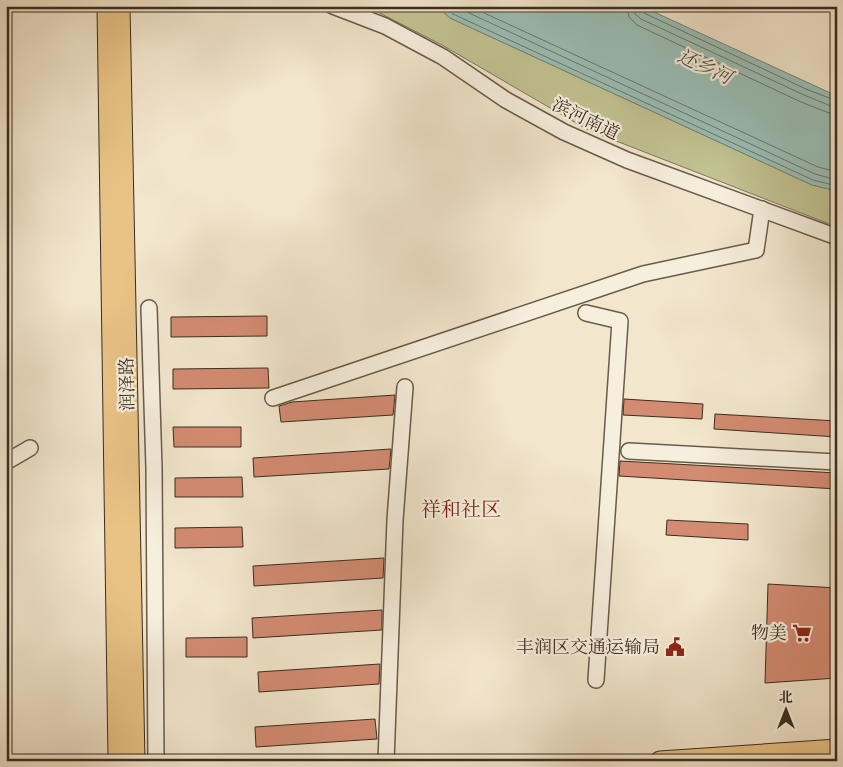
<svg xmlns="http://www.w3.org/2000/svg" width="843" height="767" viewBox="0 0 843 767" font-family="'IM FELL Great Primer','Noto Serif SC',serif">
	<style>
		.green { fill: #c2c393; stroke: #7e7859 }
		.water { fill: #9bc0b7; stroke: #75857a }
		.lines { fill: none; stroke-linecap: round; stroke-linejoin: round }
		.shore { stroke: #6b766b; stroke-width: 1 }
		.building { fill: #d38b72; stroke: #3b2d1f }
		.minor-casing { stroke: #695b4a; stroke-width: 18 }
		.major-casing { stroke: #3b2d1f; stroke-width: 21 }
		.minor { stroke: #f7efde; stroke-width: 15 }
		.major { stroke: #e9c386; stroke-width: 19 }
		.labels { text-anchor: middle; stroke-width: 4.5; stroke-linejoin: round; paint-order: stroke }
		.street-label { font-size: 18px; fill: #3b2d1f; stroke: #f7efde }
		.poi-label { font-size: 18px; fill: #3b2d1f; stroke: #f7efde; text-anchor: end }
		.water-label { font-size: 19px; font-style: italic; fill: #535245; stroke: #f7efde }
		.quarter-label { font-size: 20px; fill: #7a1f14; stroke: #f7efde }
	</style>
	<rect width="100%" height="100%" fill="#f2e6cd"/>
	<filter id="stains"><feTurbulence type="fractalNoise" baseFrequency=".004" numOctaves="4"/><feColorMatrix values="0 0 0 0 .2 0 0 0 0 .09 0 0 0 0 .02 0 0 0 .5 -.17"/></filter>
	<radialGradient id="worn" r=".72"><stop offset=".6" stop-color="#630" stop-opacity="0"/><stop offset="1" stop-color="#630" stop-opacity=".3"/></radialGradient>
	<!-- green -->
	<path class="green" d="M366,6H437L450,18L812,185L837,191V227L588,130L442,45Z"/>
	<!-- water -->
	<path class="water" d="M437,6H641L837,96V191L812,185L450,18Z"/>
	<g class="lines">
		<!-- shore -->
		<g class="shore">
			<path d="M444,6L453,14L813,180L837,186"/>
			<path d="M454,6L815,174L837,180"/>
			<path d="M469,6L818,167L837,172"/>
			<path d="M626,6L629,17L637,25L801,102L829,113L837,114"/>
			<path d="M634,6L635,14L641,19L804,95L831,106L837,107"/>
			<path d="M640,6L641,11L644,13L806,89L837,101"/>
		</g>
	</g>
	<!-- building -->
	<g class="building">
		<path d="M267,316V336L171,337V317Z"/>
		<path d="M268,368L269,388L173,389V369Z"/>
		<path d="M395,395L393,415L281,422L279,406L292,402Z"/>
		<path d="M624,399L703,404L702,419L623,415Z"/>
		<path d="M715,414L837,421V437L714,429Z"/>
		<path d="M173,427H241V447H174Z"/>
		<path d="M391,449L389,469L254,477L253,458Z"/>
		<path d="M620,461L837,473V489L619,476Z"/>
		<path d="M242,477L243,497H175V478Z"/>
		<path d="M667,520L748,524V540L666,535Z"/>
		<path d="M242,527L243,547L175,548V528Z"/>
		<path d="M384,558L383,578L254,586L253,566Z"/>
		<path d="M768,584L837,588V678L765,683Z"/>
		<path d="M382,610V630L253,638L252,618Z"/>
		<path d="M247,637V657H186V638Z"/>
		<path d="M380,664L379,684L259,692L258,672Z"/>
		<path d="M375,719L377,739L256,747L255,727Z"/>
	</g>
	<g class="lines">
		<!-- minor casing -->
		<g class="minor-casing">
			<g id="minor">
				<path d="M333,6L385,26L443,57L506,100L564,132L627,160L837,237"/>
				<path d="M149,308L154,468L156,761"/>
				<path d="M586,313L620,321L596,680"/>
				<path d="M273,398L643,274L756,250L762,209"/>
				<path d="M629,451L837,462"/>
				<path d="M6,462L30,448"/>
				<path d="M386,761L395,520L405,387"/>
			</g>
		</g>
		<!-- major casing -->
		<g class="major-casing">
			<g id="major">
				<path d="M107,6L118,761"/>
				<path d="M120,6L135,761"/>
				<path d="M660,761L837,749"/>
			</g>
		</g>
		<!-- minor -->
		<use href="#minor" class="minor"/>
		<!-- major -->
		<use href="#major" class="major"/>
	</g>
	<!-- icons -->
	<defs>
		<g id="supermarket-bare" transform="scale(1.5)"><path d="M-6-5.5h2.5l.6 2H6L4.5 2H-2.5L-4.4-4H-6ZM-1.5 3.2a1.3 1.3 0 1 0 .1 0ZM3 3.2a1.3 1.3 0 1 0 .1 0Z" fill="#8f2418" stroke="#f7efde" stroke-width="2.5" paint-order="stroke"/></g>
		<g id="civic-bare" transform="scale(1.5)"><path d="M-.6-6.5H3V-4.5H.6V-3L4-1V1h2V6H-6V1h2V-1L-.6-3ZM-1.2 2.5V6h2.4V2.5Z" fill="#8f2418" stroke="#f7efde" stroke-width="2.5" paint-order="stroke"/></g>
	</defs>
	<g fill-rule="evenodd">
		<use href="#supermarket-bare" x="802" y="633"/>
		<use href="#civic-bare" x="675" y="647"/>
	</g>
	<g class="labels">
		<!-- street labels -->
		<g class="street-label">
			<text transform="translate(586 119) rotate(26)" y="6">滨河南道</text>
			<text transform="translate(127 384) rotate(-91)" y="6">润泽路</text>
		</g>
		<!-- poi labels -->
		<g class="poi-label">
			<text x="787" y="639">物美</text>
			<text x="660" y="653">丰润区交通运输局</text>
		</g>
		<!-- water labels -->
		<g class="water-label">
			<text transform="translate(705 66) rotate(25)" y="7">还乡河</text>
		</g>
		<!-- quarter labels -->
		<g class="quarter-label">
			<text x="461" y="516">祥和社区</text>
		</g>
	</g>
	<!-- margin -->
	<rect width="843" height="767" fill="none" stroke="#f2e6cd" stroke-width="25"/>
	<rect x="8" y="8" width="828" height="752" fill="none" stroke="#3b2d1f" stroke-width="2.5"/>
	<rect x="12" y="12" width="818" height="742" fill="none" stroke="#3b2d1f"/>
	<!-- north arrow -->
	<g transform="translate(786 710)" stroke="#f7efde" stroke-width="4" paint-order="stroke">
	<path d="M0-4L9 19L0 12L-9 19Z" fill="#3b2d1f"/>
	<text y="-8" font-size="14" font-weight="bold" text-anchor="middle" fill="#3b2d1f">北</text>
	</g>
	<rect width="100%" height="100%" filter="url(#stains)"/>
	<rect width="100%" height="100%" fill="url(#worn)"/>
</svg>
